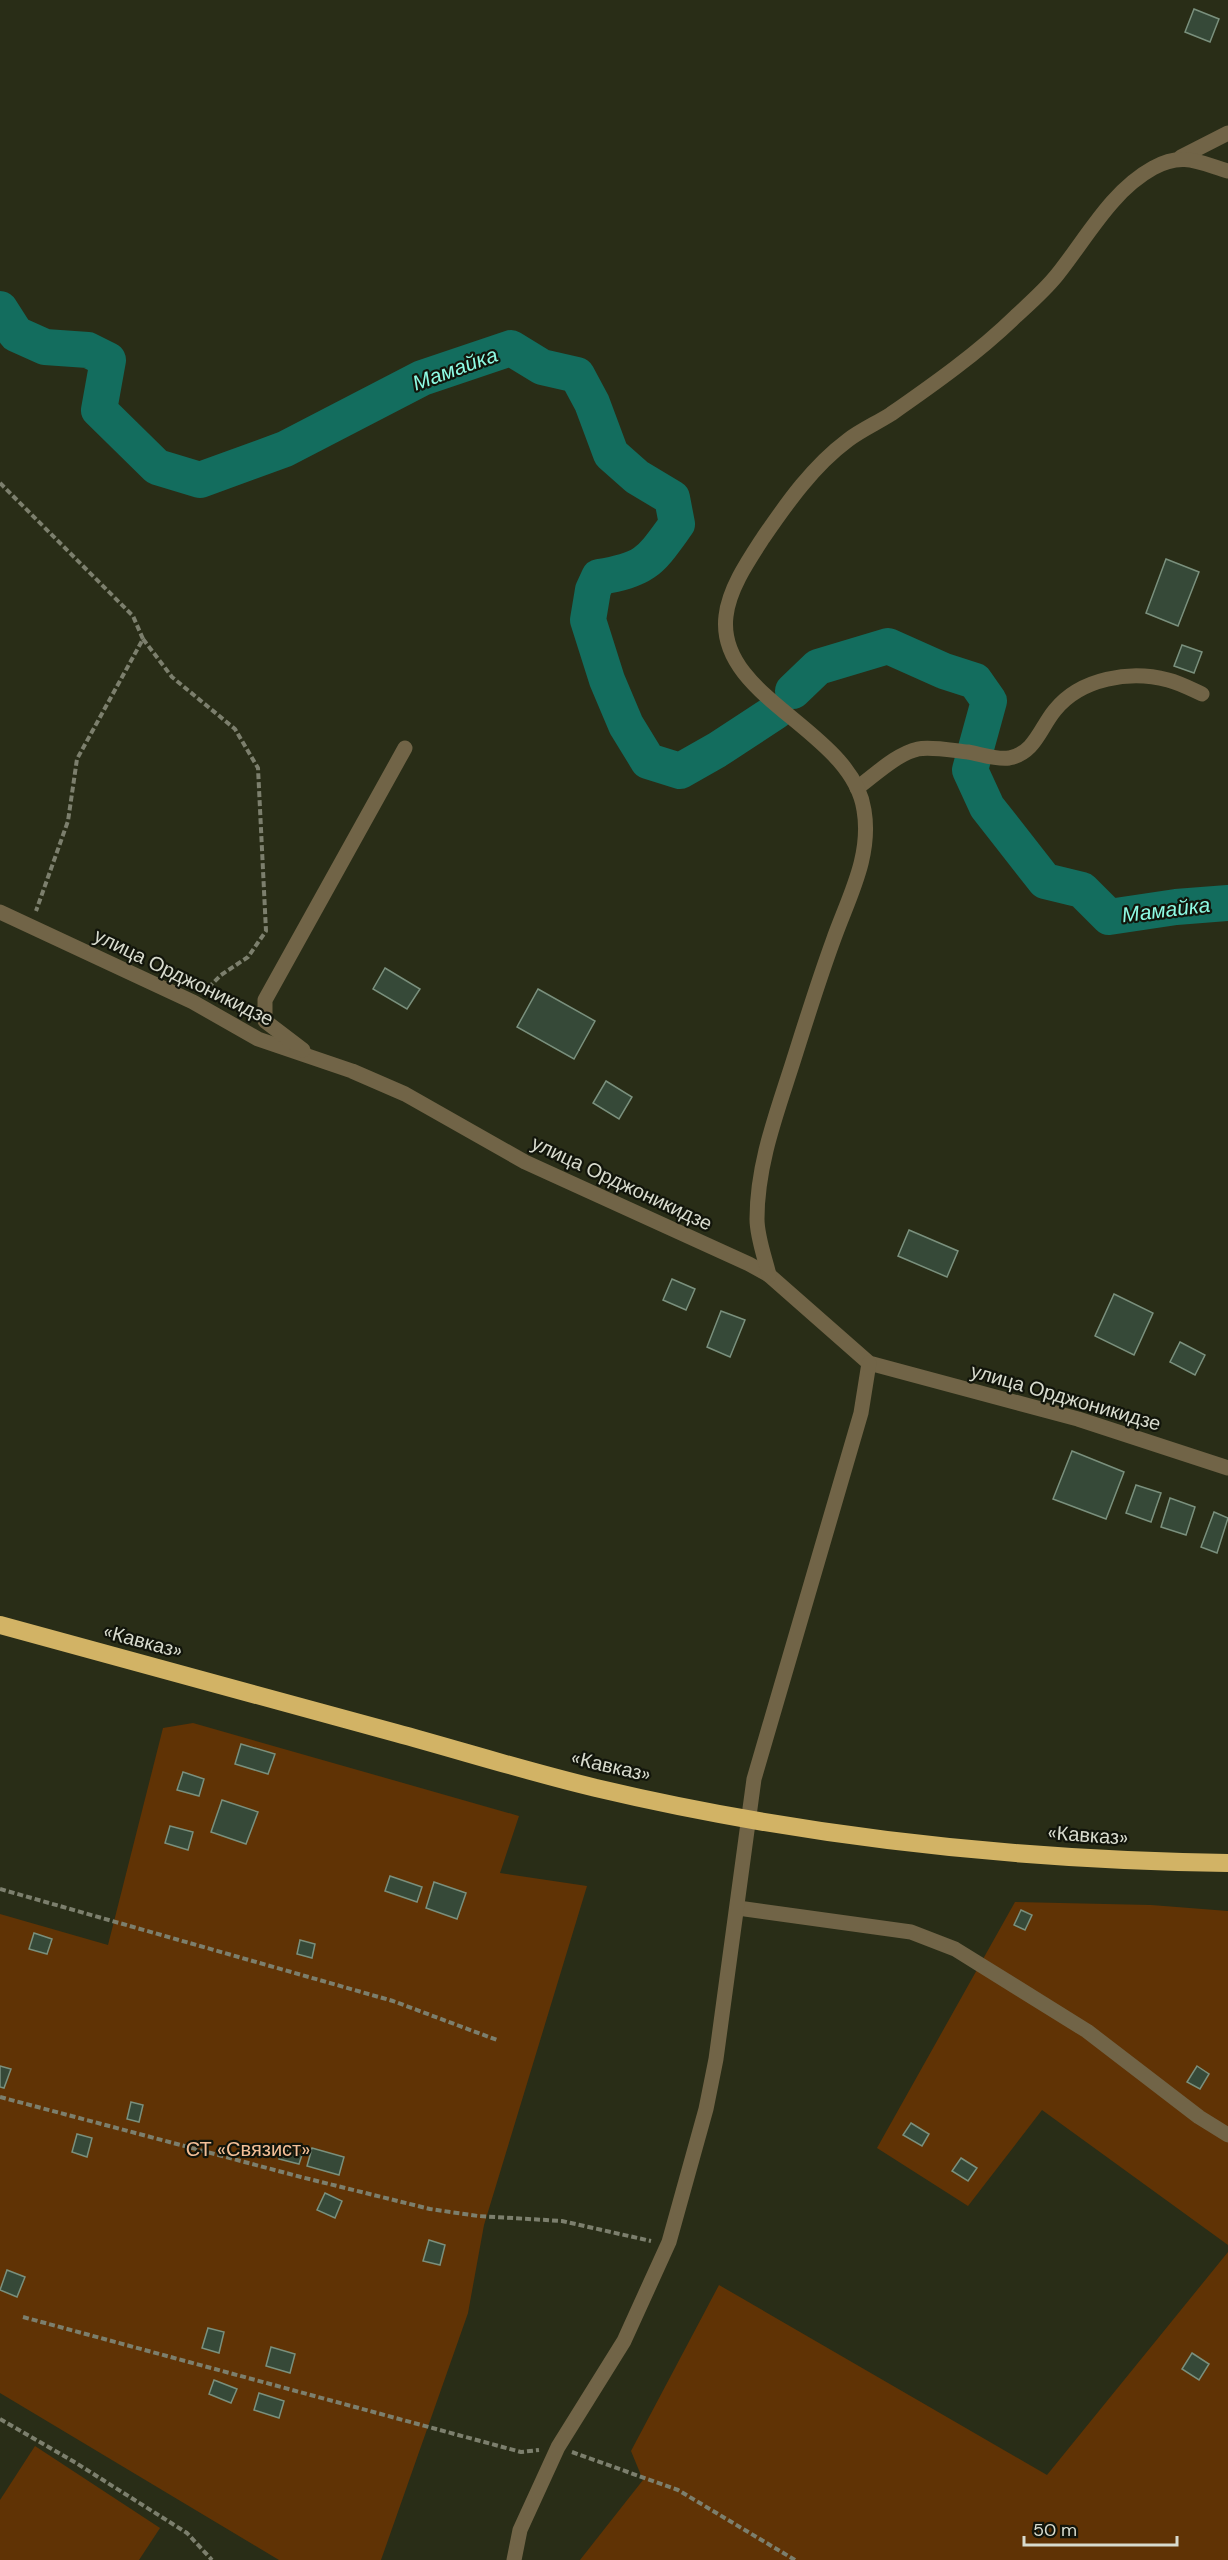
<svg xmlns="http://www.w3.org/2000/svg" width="1228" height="2560" viewBox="0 0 1228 2560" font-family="'DM Sans',sans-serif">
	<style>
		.green { fill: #603305 }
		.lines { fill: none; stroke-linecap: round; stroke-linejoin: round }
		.river { stroke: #136d5e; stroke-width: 36 }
		.building { fill: #364938; stroke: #7a907d; stroke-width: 1.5 }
		.path { stroke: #7c7f6d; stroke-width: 4; stroke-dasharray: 6 3; stroke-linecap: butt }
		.minor { stroke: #716447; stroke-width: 15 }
		.highway { stroke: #d2b365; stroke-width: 18 }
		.labels { text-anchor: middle; stroke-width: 4.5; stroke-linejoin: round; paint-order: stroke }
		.street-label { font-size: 20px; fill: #d8dbce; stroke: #12150b }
		.park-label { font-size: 20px; fill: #f3bf97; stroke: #12150b }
		.water-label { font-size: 21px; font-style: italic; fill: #8efbe4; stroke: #12150b }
	</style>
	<rect width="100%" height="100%" fill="#292d17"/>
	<!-- green -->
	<g class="green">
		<path d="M193,1723L519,1816L500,1873L587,1886L484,2225L468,2313L381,2560H279L0,2393V1914L108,1945L163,1728Z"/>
		<path d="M1015,1902L1151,1905L1228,1911V2245L1042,2110L968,2206L877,2148Z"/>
		<path d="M1228,2252V2560H580L643,2480L631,2451L719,2285L1047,2475Z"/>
		<path d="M35,2446L160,2528L139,2560H0V2500Z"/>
	</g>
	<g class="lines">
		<!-- river -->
		<g class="river">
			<path d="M0,309L16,334L45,347L88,350L108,360L99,410L157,467L200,480L285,449L422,378L511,348L542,367L577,375L592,403L611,454L637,477L672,498L677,524C650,561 647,569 599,577L593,590L588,620L607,680L626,725L648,761L680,771L717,750L775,712"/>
			<path d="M793,691L818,667L888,646L944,671L975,681L989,701L970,770L987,807L1045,881L1082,890L1109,917L1176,907L1228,903"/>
		</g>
	</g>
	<!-- building -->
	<g class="building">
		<path d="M1194,9L1219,19L1210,42L1185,32Z"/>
		<path d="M1166,559L1199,572L1178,626L1146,613Z"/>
		<path d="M1182,645L1202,652L1194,673L1174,666Z"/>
		<path d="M385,968L420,989L407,1009L373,989Z"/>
		<path d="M538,989L595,1021L574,1059L517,1027Z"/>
		<path d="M606,1081L632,1097L619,1119L593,1103Z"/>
		<path d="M909,1230L958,1251L947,1277L898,1256Z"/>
		<path d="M672,1279L695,1289L686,1310L663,1300Z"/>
		<path d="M1114,1294L1153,1313L1134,1355L1095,1336Z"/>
		<path d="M721,1311L745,1320L730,1357L707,1347Z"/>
		<path d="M1180,1342L1205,1355L1195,1375L1170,1362Z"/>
		<path d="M1072,1451L1124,1472L1106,1519L1053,1499Z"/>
		<path d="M1136,1485L1161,1493L1151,1522L1126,1513Z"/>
		<path d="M1170,1498L1195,1507L1186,1535L1161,1527Z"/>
		<path d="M1214,1512L1228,1518L1217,1553L1201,1547Z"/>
		<path d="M241,1744L275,1754L268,1774L235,1764Z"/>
		<path d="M183,1772L204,1779L199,1796L177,1790Z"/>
		<path d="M222,1800L258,1812L246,1844L211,1832Z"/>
		<path d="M170,1826L193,1832L188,1850L165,1843Z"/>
		<path d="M390,1876L422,1887L417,1902L385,1891Z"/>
		<path d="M434,1882L466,1893L457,1919L426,1908Z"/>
		<path d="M1021,1910L1032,1915L1025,1930L1014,1925Z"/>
		<path d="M34,1933L52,1939L47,1954L29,1949Z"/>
		<path d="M300,1940L315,1944L312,1958L297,1954Z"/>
		<path d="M0,2066L11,2069L4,2088L0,2087Z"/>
		<path d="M1197,2066L1209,2074L1200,2089L1187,2082Z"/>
		<path d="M131,2102L143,2105L139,2122L127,2119Z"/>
		<path d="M911,2123L929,2134L922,2146L903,2135Z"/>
		<path d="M77,2134L92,2138L87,2157L72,2152Z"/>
		<path d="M312,2148L344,2157L339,2175L307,2166Z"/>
		<path d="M282,2149L302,2155L299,2164L279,2159Z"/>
		<path d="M961,2158L977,2168L968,2181L952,2171Z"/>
		<path d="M325,2193L342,2201L335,2218L317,2210Z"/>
		<path d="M429,2240L445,2245L440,2265L423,2261Z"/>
		<path d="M7,2270L25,2277L17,2297L0,2290Z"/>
		<path d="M208,2328L224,2332L219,2353L202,2348Z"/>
		<path d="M271,2347L295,2354L290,2373L266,2366Z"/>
		<path d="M1192,2353L1209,2364L1199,2380L1182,2369Z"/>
		<path d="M214,2380L237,2389L231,2403L209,2394Z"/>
		<path d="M259,2393L284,2401L279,2418L254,2410Z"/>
	</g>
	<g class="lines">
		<!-- path -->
		<g class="path">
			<path d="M0,483L133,616L143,639L77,759L68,821L36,911"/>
			<path d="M143,639L172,677L235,729L258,768L266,931L248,957L221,975L206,990"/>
			<path d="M0,1889L393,2001L497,2040"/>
			<path d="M0,2097L301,2177L430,2209L478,2216L562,2221L651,2241"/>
			<path d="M23,2317L521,2452L539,2450"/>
			<path d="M0,2419L76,2463L187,2533L212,2560"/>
			<path d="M572,2452L678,2490L795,2560"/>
		</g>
		<!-- minor -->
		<g class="minor">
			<path d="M1181,157L1228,133"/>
			<path d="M857,788C875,775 896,754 918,749C930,746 956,751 968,752C980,754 997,760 1009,758C1035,753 1040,728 1055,710C1081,678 1130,670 1168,680C1180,683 1191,689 1202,694"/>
			<path d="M0,912L193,1002L258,1039L352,1071L405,1094L525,1162L749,1264L769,1275L869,1363L1078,1419L1228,1468"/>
			<path d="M303,1050L265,1021V1000L405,748"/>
			<path d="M769,1275C765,1258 757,1237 757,1219C757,1165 776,1115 792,1065C805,1024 818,982 833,941C848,898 872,857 864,810C852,730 716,698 726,616C729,589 748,561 763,538C787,503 813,466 848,440C861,430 877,423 891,414C934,384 978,353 1016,316C1030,303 1045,290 1057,275C1086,239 1111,191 1153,168C1182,152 1198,162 1228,171"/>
			<path d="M738,1908L911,1932L955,1949L1087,2031L1199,2117L1228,2135"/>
			<path d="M514,2560L520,2530L558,2447L624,2341L669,2242L706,2109L716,2059L754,1779L861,1413L869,1363"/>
		</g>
		<!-- highway -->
		<path class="highway" d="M0,1625C132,1661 264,1697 396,1733C462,1751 529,1772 596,1788C803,1837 1016,1860 1228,1863"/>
	</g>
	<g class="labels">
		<!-- street labels -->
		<g class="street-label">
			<text transform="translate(184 977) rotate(26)" y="7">улица Орджоникидзе</text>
			<text transform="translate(622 1183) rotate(25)" y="7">улица Орджоникидзе</text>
			<text transform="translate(1066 1397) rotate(16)" y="7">улица Орджоникидзе</text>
			<text transform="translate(143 1641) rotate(15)" y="7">«Кавказ»</text>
			<text transform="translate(611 1766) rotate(13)" y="7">«Кавказ»</text>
			<text transform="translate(1088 1835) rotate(4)" y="7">«Кавказ»</text>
		</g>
		<!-- park labels -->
		<g class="park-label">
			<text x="248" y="2156">СТ «Связист»</text>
		</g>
		<!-- water labels -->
		<g class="water-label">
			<text transform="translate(455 369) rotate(-20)" y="7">Мамайка</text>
			<text transform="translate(1166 910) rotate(-7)" y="7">Мамайка</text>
		</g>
	</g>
	<!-- scale -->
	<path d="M1024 2536v9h153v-9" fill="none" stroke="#d8dbce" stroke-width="3"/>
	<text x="1033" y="2536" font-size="18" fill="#d8dbce" stroke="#12150b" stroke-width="4.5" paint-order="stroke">50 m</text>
</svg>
